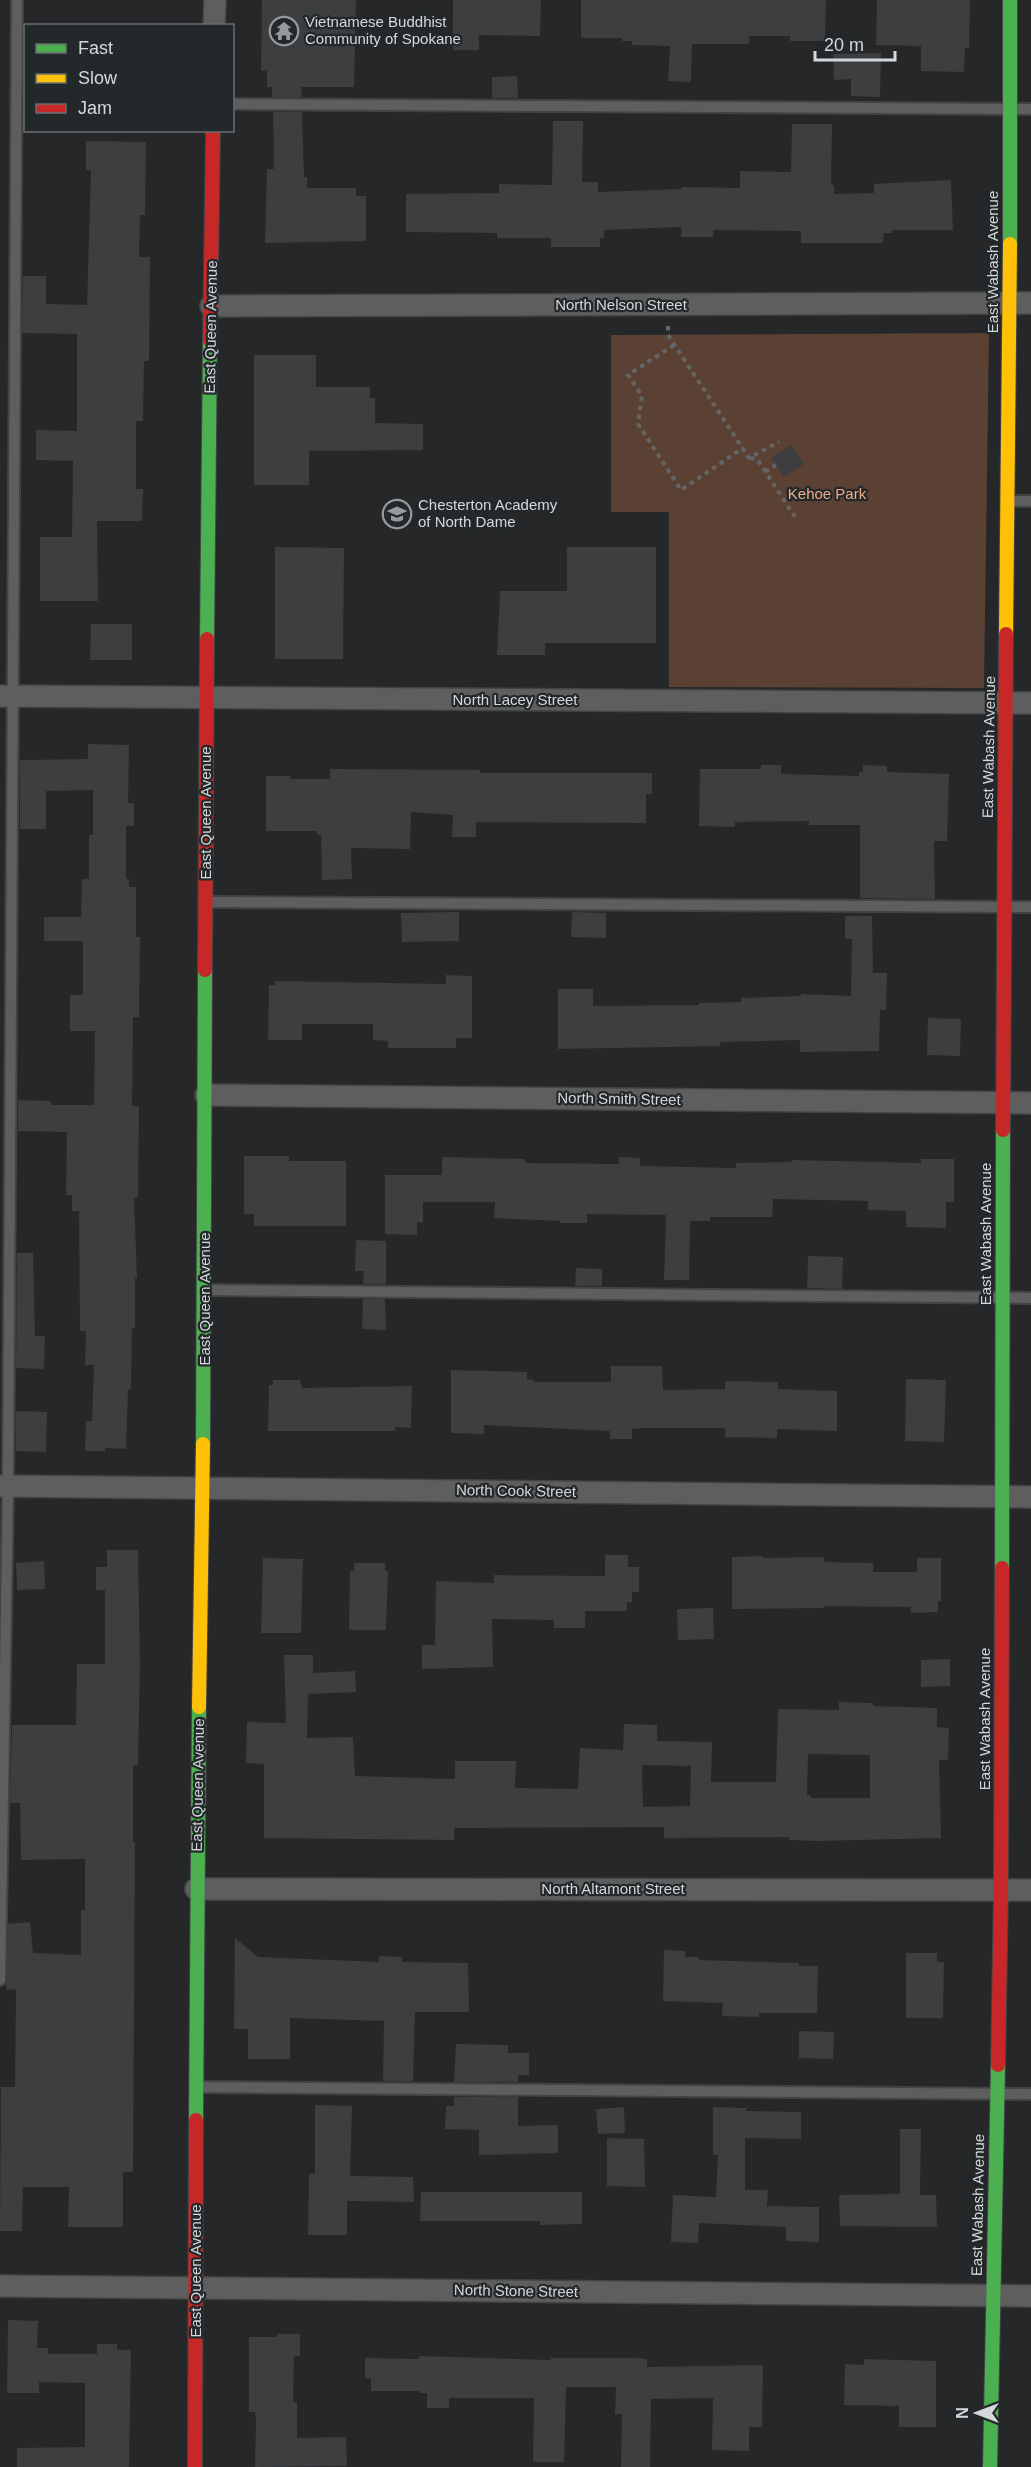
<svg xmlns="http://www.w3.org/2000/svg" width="1031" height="2467" viewBox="0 0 1031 2467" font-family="Arial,sans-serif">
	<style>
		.green { fill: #5a4134 }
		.building { fill: #3c3e40; fill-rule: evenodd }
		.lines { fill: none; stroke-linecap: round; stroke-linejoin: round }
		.lane-casing { stroke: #424345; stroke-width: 14 }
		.street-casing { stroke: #424345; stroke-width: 24 }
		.fast-casing { stroke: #424345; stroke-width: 16 }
		.slow-casing { stroke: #424345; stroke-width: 16 }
		.jam-casing { stroke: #424345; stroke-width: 16 }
		.path { stroke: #666565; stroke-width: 4; stroke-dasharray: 4.5 4.5; stroke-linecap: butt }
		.lane { stroke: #5f5e5f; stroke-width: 10 }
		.street { stroke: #5f5e5f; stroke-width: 21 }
		.fast { stroke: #4caf50; stroke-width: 14 }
		.slow { stroke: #ffc107; stroke-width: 14 }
		.jam { stroke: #c62828; stroke-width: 14 }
		.labels { text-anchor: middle; stroke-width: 4.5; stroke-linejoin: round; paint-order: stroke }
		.poi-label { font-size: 15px; fill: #d5d8db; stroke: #23282b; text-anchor: start }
		.street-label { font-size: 15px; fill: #d5d8db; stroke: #23282b }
		.park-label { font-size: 15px; fill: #f3ab87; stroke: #23282b }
	</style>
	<rect width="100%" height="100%" fill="#252729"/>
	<!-- green -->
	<path class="green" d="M989,333L984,688L669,687V512H611V335Z"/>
	<!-- building -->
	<g class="building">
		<path d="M262,0H356L354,87H301L302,97H272V87H267V70L261,71Z"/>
		<path d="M453,0H541L540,36L479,35V50H453Z"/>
		<path d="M581,0H826L825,41H790V36H749V44H692L691,82L668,81L670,46L632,45V41H622V38H581Z"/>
		<path d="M877,0H970L969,48H965L964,72L921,71V46L876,45Z"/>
		<path d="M881,53L880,97L851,96V79L834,80L833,54Z"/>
		<path d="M517,76L518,98H492V77Z"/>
		<path d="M273,112H302L304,177H307V188H356V196H366V241L265,243L267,169H274Z"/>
		<path d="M553,121H583L582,182H598V192L681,189L682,187L740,188V171L791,172L792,124H832L831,185H834V194L874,193V184L951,180L953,230H892V233H884L883,243H801V231L713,230V237H681V227L604,230V238H600V247H551V238H497V233L406,232V194L499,193V184L552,185Z"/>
		<path d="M86,141L146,142L145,215H140L139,257H150L149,361H144L143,421H136V489H143L142,521H97L98,601H40V537H72L73,461L36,460V430L77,431V334L22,333L23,276H46V304L87,305L91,170H86Z"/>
		<path d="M254,355H316V387H370V398H375V423L423,424V450L309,451V485H254Z"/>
		<path d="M791,445L804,464L784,477L771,458Z"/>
		<path d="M275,547L344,548L343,659H275Z"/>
		<path d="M567,547H656V643H545V655H497L500,591H567Z"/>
		<path d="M91,624H132V660H90Z"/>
		<path d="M88,744L129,745L128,803H134V826H126V879H129V887H136V937H140L139,1017H133L132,1106H139L138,1197L134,1198L137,1278H135V1328H132L131,1389H128L126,1449L105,1448V1451H85L86,1421H92L94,1365H85L86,1331H80L79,1211H72V1195H66L67,1132L18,1131V1100L51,1101V1105H94L95,1031H70V995H83V941H44V917H81L82,879H89V835H93V790L46,791V829H20V760L88,759Z"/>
		<path d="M761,765H781V774L859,776V772H863V765L887,766V772L949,774L947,841H934L935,899L860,898V825H809V821L735,822V827L699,826L700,769H761Z"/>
		<path d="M330,769L480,770V773H652V794H646V823L476,822V837H452L453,815L411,812L410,849L351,848L352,879L322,880L321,835H317V831H266V776H290V779H330Z"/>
		<path d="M459,912V941L402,942L401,913Z"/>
		<path d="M572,912L606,913V938L571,937Z"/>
		<path d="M845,916H872L873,973H887L886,1010H880L879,1051L800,1052V1040L720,1042V1046L558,1049V989H593V1006L699,1005V1003L741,1002V998L801,996V994L851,996L852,939H845Z"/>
		<path d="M446,975L472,976V1038H456V1048H388V1041L373,1040V1024H302V1040H268L269,985H275V981L446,984Z"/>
		<path d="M928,1018L961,1019L960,1056L927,1055Z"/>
		<path d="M244,1156H289V1161H346V1226H254V1214H244Z"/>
		<path d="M442,1157L525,1159V1163L619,1164V1157L640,1158V1166L736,1168V1163L792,1162V1160L921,1163V1159H954V1202H946V1228L906,1227V1211L868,1210V1201L773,1199L772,1217H710V1221H690L689,1280H664L666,1215L587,1214V1223H560V1221L494,1218L495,1202H423V1223L417,1222V1235L385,1234V1175H442Z"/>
		<path d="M356,1240L386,1241V1284H363L364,1271H355Z"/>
		<path d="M17,1253H33L35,1336H45L44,1369L16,1368Z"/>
		<path d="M808,1256L843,1257L842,1289L807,1288Z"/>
		<path d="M576,1268L602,1269V1286H575Z"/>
		<path d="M363,1299H385L386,1330L362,1329Z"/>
		<path d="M611,1366H662L663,1390L725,1389V1381L778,1382V1389L837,1391V1431L777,1429V1438L725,1437V1428H644L632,1429V1439H610V1431L484,1425V1434L451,1433V1370L527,1372V1379L534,1380V1382H611Z"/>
		<path d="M906,1379L946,1380L944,1442L905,1441Z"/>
		<path d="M273,1380H300L302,1388L412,1386L411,1428L395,1427V1431H268L269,1385H273Z"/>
		<path d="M16,1411L47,1412L46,1452L16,1451Z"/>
		<path d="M107,1550H138L140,1664L138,1765H133V1842H135L133,2172H123V2227H68L69,2187H23L22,2231H0L1,2087H15L16,1990L6,1989L8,1924L30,1922L33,1953L81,1955V1910H85V1859L21,1860L20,1803H10L12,1725H76L77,1664H105V1590H96V1567H107Z"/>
		<path d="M605,1555H628V1567H639V1592H632V1602H627V1611H585V1628H554V1620L492,1619L493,1667L422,1669V1645H435L436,1581L494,1583V1575L605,1576Z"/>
		<path d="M763,1556V1558L824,1557V1562L873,1563V1572H917V1558H941V1601H938V1612L911,1613V1607L824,1606V1608L732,1609V1557Z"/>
		<path d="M263,1558L303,1559L301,1633H261Z"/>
		<path d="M44,1561L45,1589L17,1590L16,1563Z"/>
		<path d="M354,1563H385V1571H388L386,1630H349L350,1571H354Z"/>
		<path d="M713,1608L714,1639L678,1640L677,1609Z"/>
		<path d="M284,1655H313V1673L355,1671L356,1692L308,1694L307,1738L353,1737L355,1776L455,1779V1761H516L515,1788L578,1789L580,1748L623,1750L624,1724L657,1725V1741L712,1742L711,1782H776L778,1709L839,1710V1702L873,1703V1706L937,1708V1727L949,1728L948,1760H939L941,1838L816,1841L789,1840V1837L664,1838V1827L454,1828V1840L264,1838V1764L246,1763L247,1722L286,1723ZM808,1754L870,1755V1798H811V1795H807ZM642,1765L691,1766L690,1806L643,1807Z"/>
		<path d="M950,1659V1686L921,1687V1660Z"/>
		<path d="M235,1938L258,1957L379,1962V1956L402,1957V1962L468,1963L469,2012H415L413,2081H383L384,2021L290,2018V2059H248V2029H234Z"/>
		<path d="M664,1950L685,1951V1957H699V1960L799,1963V1966H818L817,2013H759V2017L722,2016L723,2003L663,2001Z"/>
		<path d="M906,1953H937V1962H944L943,2018H906Z"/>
		<path d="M799,2031L834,2032L833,2059L799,2058Z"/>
		<path d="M456,2044L508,2045V2053H529V2075H518V2082H454Z"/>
		<path d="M454,2097H518V2126L558,2125V2153L479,2155V2130L445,2129L446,2106H454Z"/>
		<path d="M315,2105L352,2106L350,2176L413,2177L414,2202L347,2201V2235H308L309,2174H315Z"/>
		<path d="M624,2107L625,2133L598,2134L596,2109Z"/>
		<path d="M713,2107L746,2108V2111L801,2112V2139L745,2138V2190H768L767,2206L819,2207V2242L786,2241V2227L699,2223L698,2243L671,2242L673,2195L716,2197L718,2155H713Z"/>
		<path d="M900,2129H921L920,2195H936L937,2227L840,2226L839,2195L900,2194Z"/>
		<path d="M607,2138L644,2139L645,2187L607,2186Z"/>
		<path d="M421,2192H582V2224L540,2225V2221H420Z"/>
		<path d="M8,2320L38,2321L37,2348H48V2354H97V2344H117V2350H131L129,2467H17V2448L85,2447V2383L39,2382V2393H7Z"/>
		<path d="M277,2334H300V2356H294L293,2402H297V2438L346,2437L347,2466L255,2467L256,2421L255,2412H249V2337H277Z"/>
		<path d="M419,2356L551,2360V2358H636L647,2359V2367L763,2365L762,2427H749V2451L712,2450L713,2398L651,2399L650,2467H621L622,2414H615L616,2387H566L564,2462H533L534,2398H449V2408H427V2393H419V2391H371V2378H365V2358L419,2359Z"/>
		<path d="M864,2359L936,2361V2427H899V2406L844,2405L845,2364L864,2365Z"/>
	</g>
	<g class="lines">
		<!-- lane casing -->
		<g class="lane-casing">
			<g id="lane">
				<path d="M232,104L1031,109"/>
				<path d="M1013,501H1031"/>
				<path d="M206,902L1031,907"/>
				<path d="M205,1290L1031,1298"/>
				<path d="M0,1980L8,1486L17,0"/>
				<path d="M197,2087L1031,2094"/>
			</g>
		</g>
		<!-- street casing -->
		<g class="street-casing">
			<g id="street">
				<path d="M214,26L215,0"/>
				<path d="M211,306L1031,303"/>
				<path d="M0,696L1031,703"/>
				<path d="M206,1095L1031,1103"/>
				<path d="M0,1486L1031,1497"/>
				<path d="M196,1889L1031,1890"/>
				<path d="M0,2286L1031,2296"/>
			</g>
		</g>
		<!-- fast casing -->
		<g class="fast-casing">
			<g id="fast">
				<path d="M1010,244V0"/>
				<path d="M207,639L210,340"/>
				<path d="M203,1444L205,970"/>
				<path d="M1002,1568L1003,1130"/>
				<path d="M196,2120L199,1707"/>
				<path d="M990,2467L998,2065"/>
			</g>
		</g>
		<!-- slow casing -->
		<g class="slow-casing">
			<g id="slow">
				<path d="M1006,634L1010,244"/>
				<path d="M199,1707L203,1444"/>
			</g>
		</g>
		<!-- jam casing -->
		<g class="jam-casing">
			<g id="jam">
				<path d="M210,340L213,130"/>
				<path d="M205,970L207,639"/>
				<path d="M1003,1130L1006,634"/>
				<path d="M998,2065L1001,1890L1002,1568"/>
				<path d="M195,2467L196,2120"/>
			</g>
		</g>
		<!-- path -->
		<g class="path">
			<path d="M668,326V335L749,458L779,442"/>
			<path d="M674,345L628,375L642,396L638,424L681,490L743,448"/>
			<path d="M750,458L757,459L795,517"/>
			<path d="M765,472L776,465"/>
		</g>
		<!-- lane -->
		<use href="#lane" class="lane"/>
		<!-- street -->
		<use href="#street" class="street"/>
		<!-- fast -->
		<use href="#fast" class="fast"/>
		<!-- slow -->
		<use href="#slow" class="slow"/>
		<!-- jam -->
		<use href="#jam" class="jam"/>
	</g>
	<!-- icons -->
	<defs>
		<g id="temple-ring" transform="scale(1.5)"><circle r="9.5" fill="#23282b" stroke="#979a9d" stroke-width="1.5"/><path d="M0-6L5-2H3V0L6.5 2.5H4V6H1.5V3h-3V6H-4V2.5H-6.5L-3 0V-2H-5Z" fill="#979a9d"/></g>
		<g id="school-ring" transform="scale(1.5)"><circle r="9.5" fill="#23282b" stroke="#979a9d" stroke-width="1.5"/><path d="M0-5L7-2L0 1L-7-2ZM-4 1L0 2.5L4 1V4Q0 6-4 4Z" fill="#979a9d"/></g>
	</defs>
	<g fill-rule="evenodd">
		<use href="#temple-ring" x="284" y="31"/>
		<use href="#school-ring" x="397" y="514"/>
	</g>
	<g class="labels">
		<!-- poi labels -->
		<g class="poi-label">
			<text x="305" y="27">Vietnamese Buddhist<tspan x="305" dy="17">Community of Spokane</tspan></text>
			<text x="418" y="510">Chesterton Academy<tspan x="418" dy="17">of North Dame</tspan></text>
		</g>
		<!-- street labels -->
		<g class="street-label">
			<text transform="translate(993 262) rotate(-90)" y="5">East Wabash Avenue</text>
			<text x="621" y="310">North Nelson Street</text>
			<text transform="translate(211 327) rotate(-89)" y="5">East Queen Avenue</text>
			<text x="515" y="705">North Lacey Street</text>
			<text transform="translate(989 747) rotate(-89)" y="5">East Wabash Avenue</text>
			<text transform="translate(206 813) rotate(-90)" y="5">East Queen Avenue</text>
			<text transform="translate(619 1099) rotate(1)" y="5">North Smith Street</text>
			<text transform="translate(986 1234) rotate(-90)" y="5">East Wabash Avenue</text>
			<text transform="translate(205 1299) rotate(-90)" y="5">East Queen Avenue</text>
			<text transform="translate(516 1491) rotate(1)" y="5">North Cook Street</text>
			<text transform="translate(985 1719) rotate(-90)" y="5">East Wabash Avenue</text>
			<text transform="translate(198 1785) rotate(-89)" y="5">East Queen Avenue</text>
			<text x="613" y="1894">North Altamont Street</text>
			<text transform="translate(978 2205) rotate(-89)" y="5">East Wabash Avenue</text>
			<text transform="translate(196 2271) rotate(-90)" y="5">East Queen Avenue</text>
			<text transform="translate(516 2291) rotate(1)" y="5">North Stone Street</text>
		</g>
		<!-- park labels -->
		<g class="park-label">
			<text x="827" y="499">Kehoe Park</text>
		</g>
	</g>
	<!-- legend -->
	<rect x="24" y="24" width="210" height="108" fill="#23282b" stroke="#6a6e71" stroke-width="1.5"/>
	<rect x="36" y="44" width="30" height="9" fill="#4caf50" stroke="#6a6e71" stroke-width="1.5"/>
	<text x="78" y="54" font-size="18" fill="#d5d8db">Fast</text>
	<rect x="36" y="74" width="30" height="9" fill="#ffc107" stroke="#6a6e71" stroke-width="1.5"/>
	<text x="78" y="84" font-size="18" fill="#d5d8db">Slow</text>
	<rect x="36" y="104" width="30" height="9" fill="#c62828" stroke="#6a6e71" stroke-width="1.5"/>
	<text x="78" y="114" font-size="18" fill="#d5d8db">Jam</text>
	<!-- north arrow -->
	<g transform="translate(977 2413) rotate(270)" stroke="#23282b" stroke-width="4.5" paint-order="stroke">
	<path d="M0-4.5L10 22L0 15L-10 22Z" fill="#d5d8db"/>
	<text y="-9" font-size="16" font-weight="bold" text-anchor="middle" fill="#d5d8db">N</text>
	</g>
	<!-- scale -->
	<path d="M815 51v9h80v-9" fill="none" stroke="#d5d8db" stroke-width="3"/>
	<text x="824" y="51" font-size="18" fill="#d5d8db" stroke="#23282b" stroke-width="4.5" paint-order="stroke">20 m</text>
</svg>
